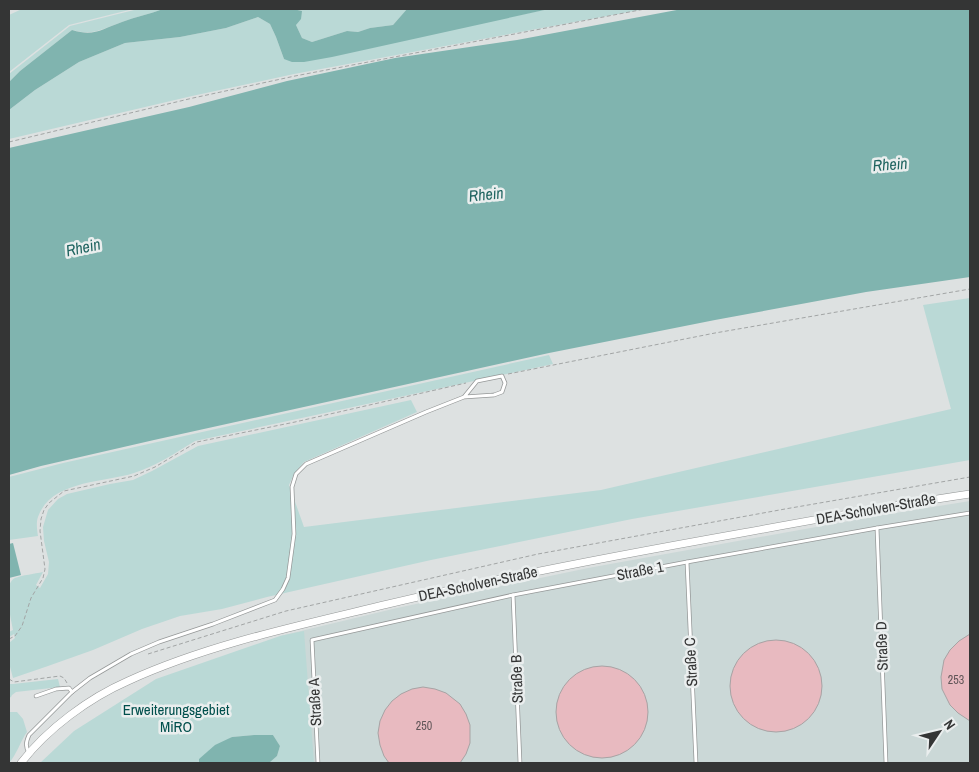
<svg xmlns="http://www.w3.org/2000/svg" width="979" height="772" viewBox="0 0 979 772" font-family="'Archivo Narrow',sans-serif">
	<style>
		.built { fill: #cbd8d7 }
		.green { fill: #bad9d6 }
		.water { fill: #80b4af }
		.building { fill: #e8bac0; stroke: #a7a3a4 }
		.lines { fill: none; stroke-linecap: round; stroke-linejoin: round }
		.service-casing { stroke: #959898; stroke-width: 4.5 }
		.minor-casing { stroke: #959898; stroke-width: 8 }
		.path { stroke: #a2a5a5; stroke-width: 1; stroke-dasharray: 4 2.5; stroke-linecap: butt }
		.service { stroke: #fff; stroke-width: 3 }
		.minor { stroke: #fff; stroke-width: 7 }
		.labels { text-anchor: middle; stroke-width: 5; stroke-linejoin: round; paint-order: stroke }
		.number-label { font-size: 12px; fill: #615658 }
		.street-label { font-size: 15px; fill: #343535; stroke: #eaeeee }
		.park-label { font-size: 15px; fill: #004f4c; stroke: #eaeeee }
		.water-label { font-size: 16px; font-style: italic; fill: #1f6460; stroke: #eaeeee }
	</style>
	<rect width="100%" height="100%" fill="#dde1e1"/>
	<!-- built -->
	<path class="built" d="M970,501V763H280V636L397,608L588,568L877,516Z"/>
	<!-- green -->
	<g class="green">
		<path d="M22,9H133L69,25L9,72V15Z"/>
		<path d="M138,9H163C150,14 135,17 122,22C102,29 94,36 72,30L20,71L9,82V74L70,26Z"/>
		<path d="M293,9H407L393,25L370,28L358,32L347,31L312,42L302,38L296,25L302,11Z"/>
		<path d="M549,9H645L294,74L192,96L9,139V110L35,90L79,62L125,43L180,37L226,28L258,17L270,24L276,37L284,59L490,21Z"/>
		<path d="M970,298V460L632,519L431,560L267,597L222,609L180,616L142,629L93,650L48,666L13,678L9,663V643L15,638L14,634L9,637V632L13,630C11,619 2,584 15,578C23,575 34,574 43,572L36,585L40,588L48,574L49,562L44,541L43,527L48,510L58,499L67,494L110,484L133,480L152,471L198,446L411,400L417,412L304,462L294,474L289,485L304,527L601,490L951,409L923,305Z"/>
		<path d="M549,355L553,364L195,441C177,452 154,467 134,473C103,483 51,480 38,517C36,522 37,530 38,536L9,540V477L63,463Z"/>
		<path d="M304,631L314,763H269L277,756L280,746L273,735H254L232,737L199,759V763H40L74,731L156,679L280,636Z"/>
		<path d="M58,679L60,687L16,692L12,695L11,697L9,698V682L10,684H13Z"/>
		<path d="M9,712H17L23,719L27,732C20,742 17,754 9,763Z"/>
	</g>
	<!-- water -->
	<g class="water">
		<path d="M163,9H293L302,11L301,19L296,25L302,38L312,42L347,31L358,32L370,28L393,25L407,9H549L332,57L304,62H292L284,59L276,37L270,24L258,17L226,28L180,37L125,43L79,62L35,90L9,110V82L20,71L72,30C94,37 102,29 122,22C135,17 150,14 163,9Z"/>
		<path d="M682,9H970V277L866,292L715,320L549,353L154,440L41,466L9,475V148L189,107L287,81L395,58L517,40Z"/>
		<path d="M13,543L21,575L9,578V544Z"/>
		<path d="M254,735H273L280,746L277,756L269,763H199V759L215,745L232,737Z"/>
	</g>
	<!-- building -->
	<g class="building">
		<path d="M970,634V721L958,713L950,705L942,689L941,677L944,660L950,650L959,641Z"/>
		<circle cx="776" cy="686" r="46"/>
		<circle cx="602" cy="712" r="46"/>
		<path d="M423,687L435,689L446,693L460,704L466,714L470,725V743L466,754L460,763H389L384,756L380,745L378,733L380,721L385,710L392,701L401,694L412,689Z"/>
	</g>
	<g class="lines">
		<!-- service casing -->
		<g class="service-casing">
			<g id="service">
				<path d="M877,528L886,763"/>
				<path d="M687,562L696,763"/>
				<path d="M513,595L520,763"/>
				<path d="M36,696L56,689L69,688L72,692"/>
				<path d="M29,753C25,746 26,742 29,735L72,692L90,678L131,654L159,642L213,624L275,600L283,589L288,578L294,534L292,487L296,474L306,464L426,412L464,397L477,381L502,376L505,383L502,392L494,395L464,397"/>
				<path d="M318,763L312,640L513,595L687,562L877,528L970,513"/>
			</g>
		</g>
		<!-- minor casing -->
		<g class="minor-casing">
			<path id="minor" d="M21,763C47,729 89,698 128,681C209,644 301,625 388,604C505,576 624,554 742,533C818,519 894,505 970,494"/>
		</g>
		<!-- path -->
		<g class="path">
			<path d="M9,142L193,98L295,76L645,9"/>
			<path d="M508,374L715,333L970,289"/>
			<path d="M9,639L15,636L22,626L31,598L43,578L45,569L40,531L41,519L44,510L49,503L64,491L134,476L155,467L197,442L295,422L466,383"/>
			<path d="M148,654L286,611L538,554L785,509L970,477"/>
			<path d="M9,679L14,682L60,676L64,678L67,683"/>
		</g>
		<!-- service -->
		<use href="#service" class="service"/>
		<!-- minor -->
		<use href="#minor" class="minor"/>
	</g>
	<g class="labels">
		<!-- number labels -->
		<g class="number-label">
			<text x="956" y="684">253</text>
			<text x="424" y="730">250</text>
		</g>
		<!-- street labels -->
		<g class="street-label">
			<text transform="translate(876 509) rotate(-10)" y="5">DEA-Scholven-Straße</text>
			<text transform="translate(640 571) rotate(-11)" y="5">Straße 1</text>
			<text transform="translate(478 584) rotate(-12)" y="5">DEA-Scholven-Straße</text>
			<text transform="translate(882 646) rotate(-92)" y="5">Straße D</text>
			<text transform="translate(691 662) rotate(-93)" y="5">Straße C</text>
			<text transform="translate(517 679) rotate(-92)" y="5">Straße B</text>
			<text transform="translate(315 702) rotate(-93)" y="5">Straße A</text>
		</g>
		<!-- park labels -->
		<g class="park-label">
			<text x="176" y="715">Erweiterungsgebiet<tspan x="176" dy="17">MiRO</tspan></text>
		</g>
		<!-- water labels -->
		<g class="water-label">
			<text transform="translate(890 164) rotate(-4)" y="6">Rhein</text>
			<text transform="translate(486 194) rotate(-6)" y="6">Rhein</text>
			<text transform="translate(83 247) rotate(-12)" y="6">Rhein</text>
		</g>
	</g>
	<!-- border -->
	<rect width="979" height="772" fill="none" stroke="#343535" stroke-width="20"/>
	<!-- north arrow -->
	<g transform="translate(939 732) rotate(55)" stroke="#eaeeee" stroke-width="4" paint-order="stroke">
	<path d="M0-4L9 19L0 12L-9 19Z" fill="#343535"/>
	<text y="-8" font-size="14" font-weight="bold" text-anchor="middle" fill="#343535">N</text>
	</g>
</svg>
